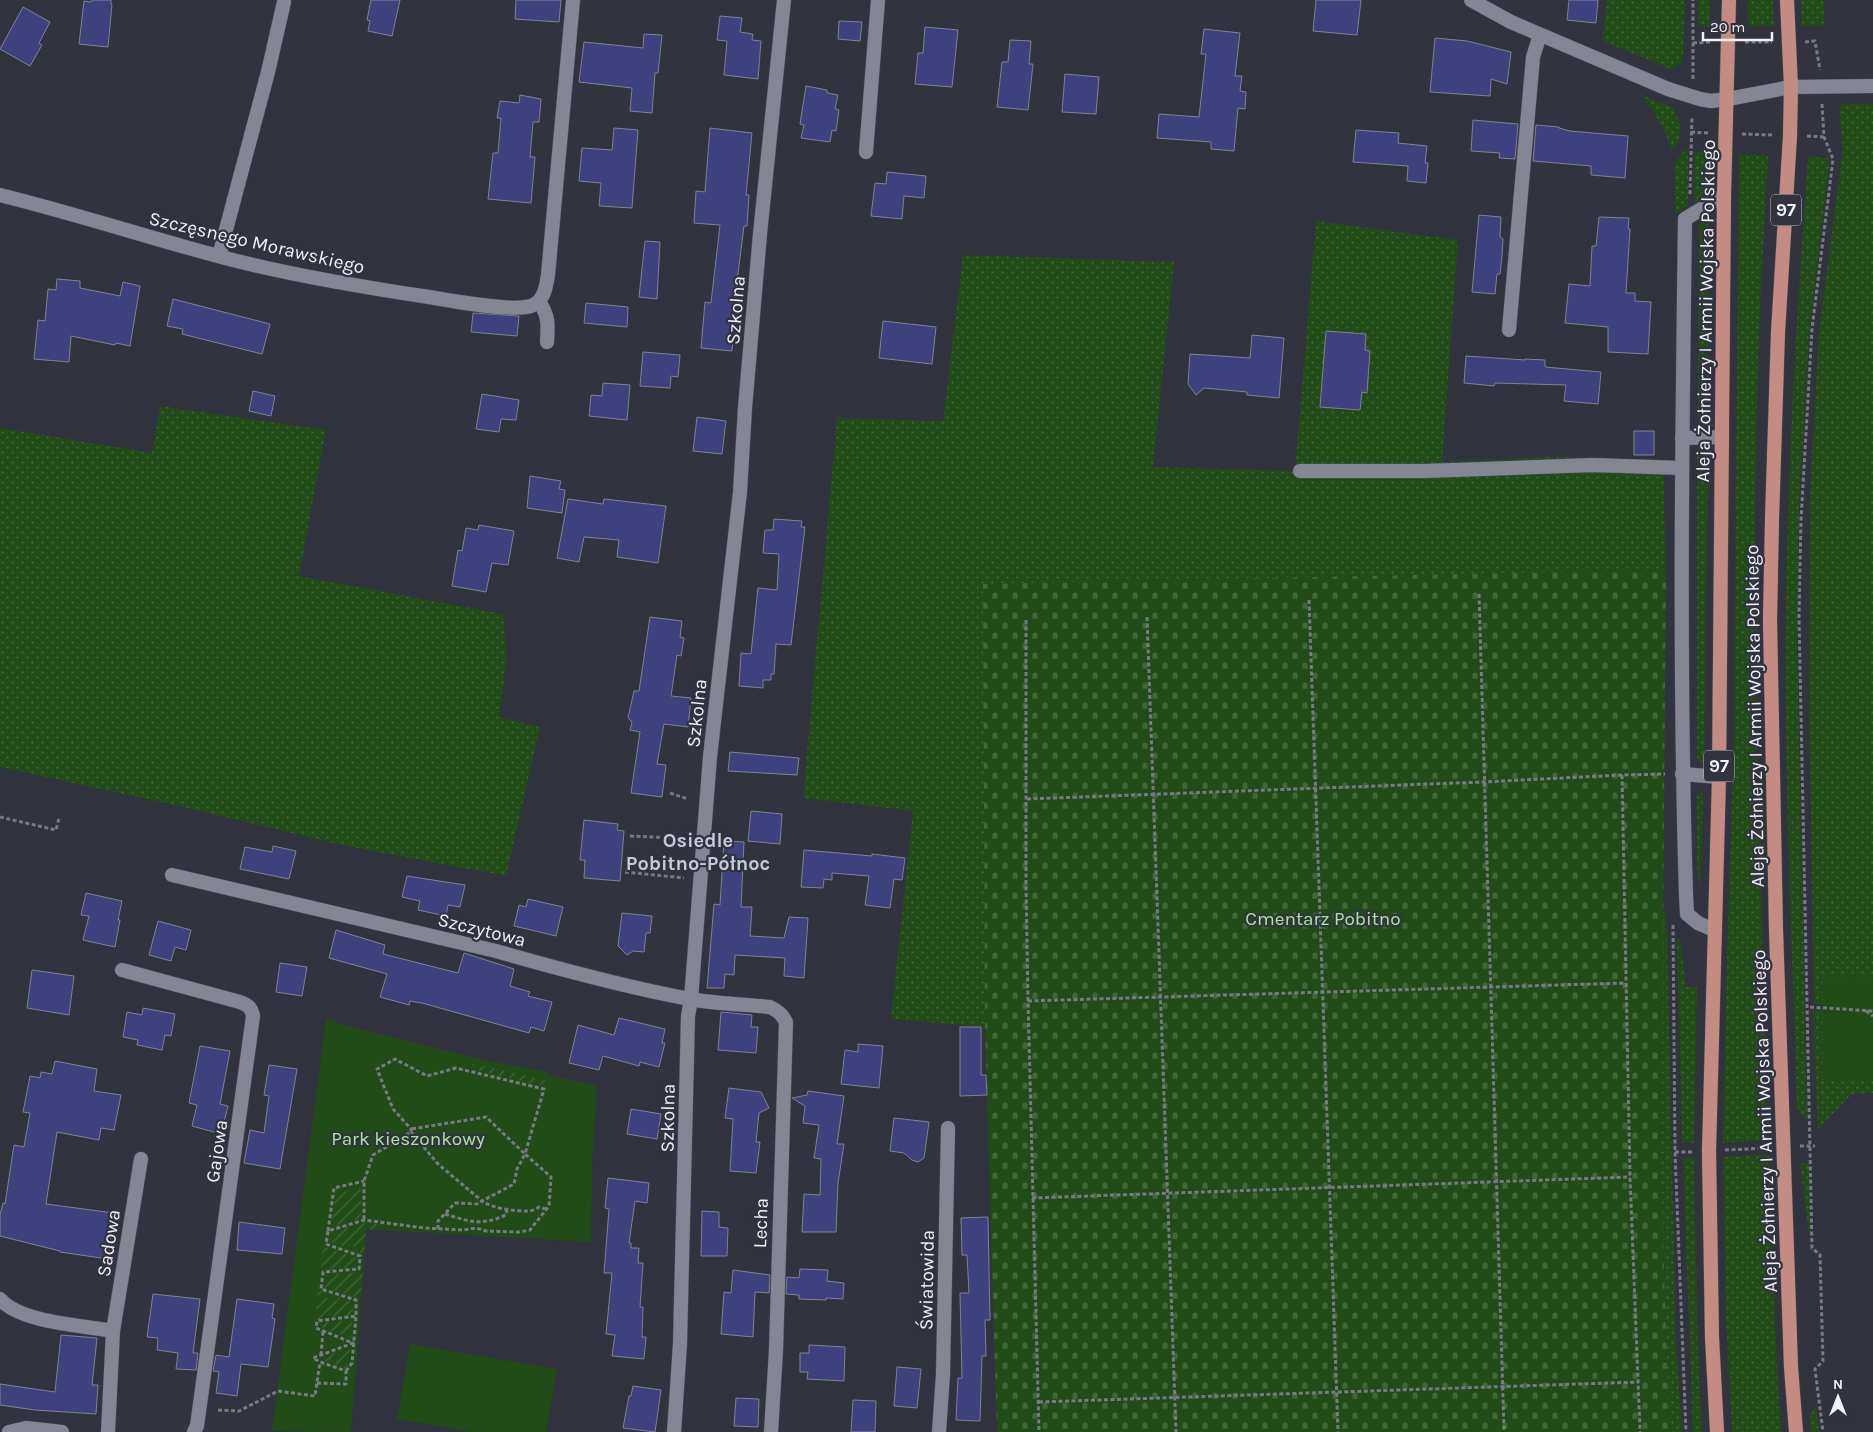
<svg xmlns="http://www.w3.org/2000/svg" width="1873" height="1432" viewBox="0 0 1873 1432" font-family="Karla,sans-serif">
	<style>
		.grass { fill: url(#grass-dots) }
		.cemetery { fill: url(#cemetery-stones) }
		.park { fill: #224c17 }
		.garden { fill: url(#garden-furrows) }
		.building { fill: #3e417e; stroke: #808290 }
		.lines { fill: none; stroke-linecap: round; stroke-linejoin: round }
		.service-casing { stroke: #4d4e58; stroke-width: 15 }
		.minor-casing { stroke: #4d4e58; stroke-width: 15 }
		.primary-casing { stroke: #4d4e58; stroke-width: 15 }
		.path { stroke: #777984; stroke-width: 3; stroke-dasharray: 4 2.5; stroke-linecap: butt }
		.service { stroke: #848694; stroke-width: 14 }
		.minor { stroke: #848694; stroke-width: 14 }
		.primary { stroke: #c38b81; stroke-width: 14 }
		.labels { text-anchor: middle; stroke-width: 4.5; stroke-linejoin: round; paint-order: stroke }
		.shield { fill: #31333f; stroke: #b7b8c1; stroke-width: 1 }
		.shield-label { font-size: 18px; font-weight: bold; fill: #f0f1f9 }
		.street-label { font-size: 19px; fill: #f0f1f9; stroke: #31333f }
		.park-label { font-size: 19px; fill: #a6e996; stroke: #31333f }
		.neighbourhood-label { font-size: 20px; font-weight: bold; fill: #c6c9d8; stroke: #31333f }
	</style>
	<defs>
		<pattern id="grass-dots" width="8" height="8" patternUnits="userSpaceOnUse" patternTransform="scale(1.25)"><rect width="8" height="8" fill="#224c17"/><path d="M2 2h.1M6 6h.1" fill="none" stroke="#42663a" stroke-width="1.8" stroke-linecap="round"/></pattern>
		<pattern id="cemetery-stones" width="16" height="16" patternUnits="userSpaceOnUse" patternTransform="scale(1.25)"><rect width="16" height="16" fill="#224c17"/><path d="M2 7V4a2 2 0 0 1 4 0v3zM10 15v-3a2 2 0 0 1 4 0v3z" fill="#42663a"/></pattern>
		<pattern id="garden-furrows" width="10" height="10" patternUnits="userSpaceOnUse" patternTransform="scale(1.25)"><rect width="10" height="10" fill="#224c17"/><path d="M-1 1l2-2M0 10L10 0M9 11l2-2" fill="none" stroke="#42663a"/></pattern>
	</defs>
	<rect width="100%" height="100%" fill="#31333f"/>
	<!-- grass -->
	<g class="grass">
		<path d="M1607,0H1685L1683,57L1681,63L1673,69L1668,68L1602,41Z"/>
		<rect x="1698" y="0" width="12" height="27"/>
		<path d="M1748,0H1773L1774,26H1748Z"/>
		<path d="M1801,0H1823L1825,26H1802Z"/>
		<path d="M1640,94L1675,109C1675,114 1676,115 1679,120C1684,129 1679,143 1672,150C1664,128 1655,112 1640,94Z"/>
		<path d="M1841,104H1873V977H1822V1005H1814L1809,704L1810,495L1819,332L1843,148L1839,108Z"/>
		<path d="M1684,150H1688V206L1675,214L1674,165Z"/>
		<path d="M1694,152L1710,153V193L1694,203Z"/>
		<path d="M1739,154L1768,156C1764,240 1758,324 1757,408C1751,652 1761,896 1769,1140L1723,1143L1726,994L1734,737Z"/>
		<path d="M1808,157L1828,158L1829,165L1809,334L1799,507L1797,639L1807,1120L1799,1111L1797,1106C1792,944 1784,782 1786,620C1787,465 1797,311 1808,157Z"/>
		<path d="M1709,217L1708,422L1701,425L1698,421L1699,223Z"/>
		<path d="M1316,221L1458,240L1442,462L1552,457L1663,460L1666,570L983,584L985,1027L891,1019L913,811L803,798L837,418L943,421L963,255L1174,262L1153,467L1295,471Z"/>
		<path d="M160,406L326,430L299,576L503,614L507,656L499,717L540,727L506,876L346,846L179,806L0,767V428L152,453Z"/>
		<path d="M1700,451H1704L1708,455L1704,760L1702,763L1699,761L1697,757V457Z"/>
		<path d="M1701,792L1703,795L1700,893L1697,865V794Z"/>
		<path d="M1663,912H1665L1667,938L1676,1344L1682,1432H1669L1661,1173Z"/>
		<path d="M1677,940H1680L1686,987L1697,986L1694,1143L1682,1142Z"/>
		<path d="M1813,1010H1822V1078L1873,1079V1093L1852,1094L1818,1129Z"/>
		<path d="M1770,1154L1776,1348L1781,1432H1732L1726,1318L1723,1157Z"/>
		<path d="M1694,1157L1698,1355L1702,1432H1693L1683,1159Z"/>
		<path d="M1800,1163H1809L1810,1241Z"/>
		<path d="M1816,1406L1819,1432H1811L1810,1416Z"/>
	</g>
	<!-- cemetery -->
	<path class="cemetery" d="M1666,570L1661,1173L1669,1432H997L985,1027L983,584Z"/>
	<!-- park -->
	<g class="park">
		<path d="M1822,977H1873V1079L1822,1078Z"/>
		<path d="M326,1019L351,1027L479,1059L548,1072V1075L597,1086L592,1162L591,1242L366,1229L351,1432L272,1431Z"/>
		<path d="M410,1344L557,1369L546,1432H473L397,1419Z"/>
	</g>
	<!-- garden -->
	<g class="garden">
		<path d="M473,1064L549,1081L548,1087L472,1069Z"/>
		<path d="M361,1183V1218L331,1227L336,1189H338L339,1194L358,1187V1184Z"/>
		<path d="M364,1222L377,1224L378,1230L366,1229L364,1255L360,1253L361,1250L347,1244L346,1247L329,1242L330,1233Z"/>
		<path d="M323,1246L357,1258V1267L321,1271Z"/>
		<path d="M363,1272L361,1299L324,1287L325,1275Z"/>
		<path d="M318,1291L323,1292L322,1296L337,1301L338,1297L353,1302V1314L315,1320Z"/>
		<path d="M352,1320L350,1338L319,1326V1323Z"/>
		<path d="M350,1348L348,1363L345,1369L319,1358Z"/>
	</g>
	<!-- building -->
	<g class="building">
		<path d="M92,0H111V4L112,5L108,47L79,44L84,1L91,2Z"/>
		<path d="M371,0H400L392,36L368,31L370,21L367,20Z"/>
		<path d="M516,0H561L559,22L515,19Z"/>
		<path d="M1316,0H1361L1357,35L1313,31Z"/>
		<path d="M1569,0H1598L1596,23L1567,20Z"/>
		<path d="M23,7L50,22L39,43L42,45L30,66L0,49Z"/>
		<path d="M720,16L742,18L740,32L753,34L752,40L761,41L758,79L724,75L727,41L717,40Z"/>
		<path d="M839,21L862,22L860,41L838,39Z"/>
		<path d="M925,27L958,30L952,87L915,84L918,53H923Z"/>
		<path d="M1204,29L1240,33L1235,76H1242L1240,91L1246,92L1245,109L1238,108L1234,151L1211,149V142L1157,138L1159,114L1199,117L1206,54H1201Z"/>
		<path d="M644,34L662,35L658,73H655L652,113L630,111L632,88L579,82L584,42L643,48Z"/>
		<path d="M1435,38L1467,41L1511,52L1507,84L1491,79L1490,96L1430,92Z"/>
		<path d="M1010,40L1031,41L1029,64H1033L1028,110L997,107L1002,62H1008Z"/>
		<path d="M1065,74L1099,77L1096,114L1062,112Z"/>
		<path d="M806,86L827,90V93L838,95L835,109L839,110L836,131L832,130L830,142L801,138L804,125L800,124Z"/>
		<path d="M520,95L541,99L539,122H533L530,157H535L531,203L488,199L493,153H498L501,118H497L500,101L519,103Z"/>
		<path d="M1473,120L1518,124L1515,159L1499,158L1500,153L1471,151Z"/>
		<path d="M1536,125L1559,127V128L1570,131L1628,136L1625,178L1591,175V166L1533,161Z"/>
		<path d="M614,128L638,130L632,208L599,206L601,183L579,181L582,148L612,150Z"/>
		<path d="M710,128L752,133L746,195H749L747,226H744L734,305H736L732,351L701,348L705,302L711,303L720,225L694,223L696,191L705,192Z"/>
		<path d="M1356,130L1399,133L1398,143L1427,146L1425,163H1428L1426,183L1407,181L1408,166L1353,162Z"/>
		<path d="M887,172L926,176L924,198L904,196L902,219L871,216L875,183L886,184Z"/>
		<path d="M1479,215L1501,217L1500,237L1503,239L1502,256L1500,274H1497L1495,294L1472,292Z"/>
		<path d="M1599,217L1629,218L1628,229H1630L1626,293H1635V301L1651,302L1648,354L1608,352V327L1565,323L1569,284L1590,286L1592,246H1596Z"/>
		<path d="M645,241L660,242L657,299L639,297Z"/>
		<path d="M57,279L80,281V288L120,296L123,282L140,286L130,346L116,343L115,345L71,336L69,362L34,359L38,320L45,321L48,289L56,290Z"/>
		<path d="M173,299L270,324L262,354L182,334L183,329L167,326Z"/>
		<path d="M586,303L628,307L627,327L584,323Z"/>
		<path d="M473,313L519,316L517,336L471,332Z"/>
		<path d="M883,321L936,327L932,364L879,358Z"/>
		<path d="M1326,331L1366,334L1365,350L1370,351L1367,393L1362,392L1360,410L1320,407Z"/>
		<path d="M1252,335L1284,338L1279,398L1247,395V392L1204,388L1196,395L1188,384L1190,354L1250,358Z"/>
		<path d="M643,352L680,355L678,377L671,376L670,388L640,386Z"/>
		<path d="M1466,356L1525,360V359L1545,360V367L1601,372L1598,404L1564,401L1566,385L1495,383L1494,386L1464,383Z"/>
		<path d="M603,383L630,385L627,420L589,416L591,395L602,396Z"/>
		<path d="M253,391L275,396L271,416L249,411Z"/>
		<path d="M482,394L519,400L516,420L501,419L499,432L476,429Z"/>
		<path d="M697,417L726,421L722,454L693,451Z"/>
		<rect x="1634" y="431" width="20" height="24"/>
		<path d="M530,476L561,481L559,489L565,490L562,513L527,508Z"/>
		<path d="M568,499L603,504L604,499L666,506L658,563L617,557L619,540L584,537L579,562L557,558Z"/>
		<path d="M774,519L802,521L801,527H805L791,645L776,644L774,674H771V680H763V688L739,686L741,653L751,654L758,588L777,590L779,554L763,553L765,530H773Z"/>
		<path d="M479,525L514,531L508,565L492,563L486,592L452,586L458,550L462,551L466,528L478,530Z"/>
		<path d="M650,617L682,621L680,637L684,638L681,656L677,655L671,696L691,698L688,727L664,724L657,764L666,765L662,797L631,793L640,732L630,730L632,722L628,718L634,691H639Z"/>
		<path d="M730,752L799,758L797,775L728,771Z"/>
		<path d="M751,811L782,814L780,844L748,841Z"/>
		<path d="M584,820L618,824L617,830L624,831L620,881L584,878L585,860H580Z"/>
		<path d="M724,841L744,842L741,907H752L750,936L784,938L789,917L808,918L804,978L784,976L785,958L735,955L734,975L725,974L724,988H707L714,904L720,905Z"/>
		<path d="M273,846L296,851L289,879L240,869L245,847L272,852Z"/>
		<path d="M804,850L872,856V854L905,858L902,880L894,879L890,908L865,905L869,876L832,873V880L824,879L823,888L801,887Z"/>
		<path d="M407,876L465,885L460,907L448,905L446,916L418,910L420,901L402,897Z"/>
		<path d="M86,893L122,901L118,920H120L115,947L83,940L89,916L81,915Z"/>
		<path d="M528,899L563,907L556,936L514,926L519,905L526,907Z"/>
		<path d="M622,913L652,916L650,933H646L644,952L633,951L627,955L618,946Z"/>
		<path d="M158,921L191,930L186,950L175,947L171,961L149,955Z"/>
		<path d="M336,930L385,945L383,954L458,973L464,953L514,969L510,986L530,992L528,996L552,1002L544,1031L531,1027L529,1033L422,1003L410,1001L409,1005L380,997L387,974L329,958Z"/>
		<path d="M280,963L307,967L302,996L276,992Z"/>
		<path d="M32,970L74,976L69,1015L27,1008Z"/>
		<path d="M143,1008L175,1014L171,1036L165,1035L162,1050L137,1045L138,1040L123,1037L127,1012L142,1015Z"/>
		<path d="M721,1012L752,1015L751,1027H758L756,1053L718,1050Z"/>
		<path d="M619,1018L665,1029L662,1043H665L659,1067L640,1062L639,1066L603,1056L599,1070L569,1063L578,1025L614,1035Z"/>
		<path d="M960,1027H981V1075H986L987,1095L960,1096Z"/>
		<path d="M858,1044L883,1046L879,1088L841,1084L845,1050L858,1052Z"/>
		<path d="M200,1046L230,1051L220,1104L228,1106L221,1134L192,1126L197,1105L189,1103Z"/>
		<path d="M55,1061L97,1069L94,1091L121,1095L114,1130L101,1128L99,1140L57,1132L46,1204L114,1213L108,1259L60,1252V1251L0,1236V1215L3,1203L5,1204L14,1145L24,1147L30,1113L23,1112L30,1076L40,1078L41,1072L52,1074Z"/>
		<path d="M269,1065L297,1069L280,1169L244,1163L250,1130L264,1133L269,1096L264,1095Z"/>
		<path d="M729,1088L761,1092L769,1108L759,1113L756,1142H760L756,1173L730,1171L733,1119L725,1118Z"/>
		<path d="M808,1091L844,1096L837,1144H844L838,1183L836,1232H802L804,1194L820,1195L821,1159L814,1158L819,1125L803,1123L805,1106L792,1098L807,1095Z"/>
		<path d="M631,1109L661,1114L657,1139L627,1134Z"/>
		<path d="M894,1118L929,1122L924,1158L918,1162L912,1160L904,1153L890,1151Z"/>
		<path d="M608,1178L649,1183L647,1203L635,1201L629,1243H631V1248H639L638,1263H643L640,1307H643L642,1337H646L644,1359L612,1356L615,1335L606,1334L612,1273H604L609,1209L605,1208Z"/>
		<path d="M702,1211L719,1212V1227L728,1228L727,1256H701Z"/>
		<path d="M988,1217L990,1320H985L986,1356H982L980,1421L956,1420L958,1378H962L960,1293H969L967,1255H962L961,1218Z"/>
		<path d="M239,1222L285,1228L282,1254L237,1250Z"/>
		<path d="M800,1269L828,1270L827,1281L844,1283L843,1299L826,1298V1300L799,1299V1295L786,1294L787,1277L799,1278Z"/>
		<path d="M733,1270L770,1275L769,1293L755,1292L753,1337L721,1334L724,1292L731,1293Z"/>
		<path d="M153,1294L200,1299L193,1353H198L196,1370L176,1369L178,1353L157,1350L158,1338L147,1337Z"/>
		<path d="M237,1299L274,1304L272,1318L275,1319L268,1367L241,1364L237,1396L216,1393L219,1372L213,1371L216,1355L229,1357Z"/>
		<path d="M61,1335L97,1338L92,1385H98L96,1414L35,1410L0,1405V1384L55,1392Z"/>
		<path d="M809,1345L845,1347L844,1381L807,1379L808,1372H800V1353H809Z"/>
		<path d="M897,1367L921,1369L917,1408L894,1406Z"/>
		<path d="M633,1386L661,1390L655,1432L623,1428L629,1396H631Z"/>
		<path d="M736,1398L759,1399L758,1427L734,1426Z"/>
		<path d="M853,1400L876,1401L875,1432H851Z"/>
	</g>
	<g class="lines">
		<!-- service casing -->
		<g class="service-casing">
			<g id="service">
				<path d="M219,256L268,72L284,2"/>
				<path d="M1509,330L1533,57L1540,35"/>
				<path d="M1682,438L1722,437"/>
				<path d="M1300,471H1425L1593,465L1682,468"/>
				<path d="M1682,774L1719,777"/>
				<path d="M1714,930L1698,923L1687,914L1686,895C1679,670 1682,444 1685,219L1724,195"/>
			</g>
		</g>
		<!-- minor casing -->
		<g class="minor-casing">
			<g id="minor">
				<path d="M1471,0L1511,22L1668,89L1700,99L1711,101L1728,99L1791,87L1873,86"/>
				<path d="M866,152L878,0"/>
				<path d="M0,195C77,214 153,239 229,259C295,276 362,287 429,297C453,301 510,312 531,306C544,302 546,287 548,275L573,0"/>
				<path d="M539,302C549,315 548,326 547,342"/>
				<path d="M172,875L496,951C559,969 625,987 690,999C716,1004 744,1004 770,1007C778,1011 782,1014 786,1022L776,1350L771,1432"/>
				<path d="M122,970L240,1002C248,1005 251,1007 253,1016L197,1426L194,1432"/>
				<path d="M0,1299C21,1323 82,1325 113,1331"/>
				<path d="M9,1432L26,1428L62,1432"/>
				<path d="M108,1432L113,1331L141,1159"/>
				<path d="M674,1432L680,1344L688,1016L691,999L710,757L740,492L745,408L760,234L784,0"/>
				<path d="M939,1432L943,1374L948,1128"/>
			</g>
		</g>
		<!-- primary casing -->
		<g class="primary-casing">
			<g id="primary">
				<path d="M1787,0L1791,87L1790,136L1778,332L1772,519L1770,620L1776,930L1791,1367L1796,1432"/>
				<path d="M1717,1432L1712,1337L1709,1151L1719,777L1724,195L1729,0"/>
			</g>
		</g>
		<!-- path -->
		<g class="path">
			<path d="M1745,42H1772"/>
			<path d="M1805,42L1815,41L1820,70"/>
			<path d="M1693,43L1712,42"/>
			<path d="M1693,79V0"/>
			<path d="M1822,104L1824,137L1833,159L1812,329L1801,520L1799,617L1812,1248L1820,1255L1823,1361L1815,1369L1823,1432"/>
			<path d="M1691,132L1708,133"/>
			<path d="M1742,134L1773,135"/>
			<path d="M1807,136L1824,137"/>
			<path d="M1690,194L1692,116"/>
			<path d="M1479,594L1504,1432"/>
			<path d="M1309,600L1338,1432"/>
			<path d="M1147,617L1176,1432"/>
			<path d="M1026,620V885L1028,1001L1039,1432"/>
			<path d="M1622,775L1630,1177L1640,1432"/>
			<path d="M670,793L688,799"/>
			<path d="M1027,799L1483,782L1622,775L1665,774"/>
			<path d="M0,817L56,830L59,818"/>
			<path d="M630,836L676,838"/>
			<path d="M625,872L684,878"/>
			<path d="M1673,925L1675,1152L1686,1432"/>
			<path d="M1028,1001L1625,983"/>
			<path d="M1810,1007L1873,1011"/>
			<path d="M1866,1011L1873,1016"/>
			<path d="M411,1132L438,1164L482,1201L514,1184L517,1169L525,1154L486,1117L411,1129"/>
			<path d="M1800,1146H1815"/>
			<path d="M1725,1150L1767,1148"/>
			<path d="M1675,1152H1692"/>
			<path d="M1032,1198L1630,1177"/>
			<path d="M445,1214C470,1222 481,1226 506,1215L507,1209"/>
			<path d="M438,1229V1221L455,1203L477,1204L482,1201C493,1209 515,1211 528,1211C532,1211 536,1209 539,1207L546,1209"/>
			<path d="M328,1231L334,1188L364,1181"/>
			<path d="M321,1355L323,1331"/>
			<path d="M346,1371L352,1363L356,1316"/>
			<path d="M317,1383L346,1384V1371L320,1362L313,1358L353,1343L316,1328L317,1321L356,1316V1300L321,1289L323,1272L359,1269L360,1256L326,1244L328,1231L364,1220L424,1228L463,1230L476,1228L486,1231L519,1232L530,1230L549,1206L551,1177L525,1154L544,1089L456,1068L427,1076L395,1059L377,1069L393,1109L411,1129V1132L373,1155L364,1181V1220"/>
			<path d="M1039,1402L1639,1382"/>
			<path d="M218,1410L239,1411L278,1391L315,1396L320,1362"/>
		</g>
		<!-- service -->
		<use href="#service" class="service"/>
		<!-- minor -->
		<use href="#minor" class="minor"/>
		<!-- primary -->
		<use href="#primary" class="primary"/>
	</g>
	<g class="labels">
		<!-- shield labels -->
		<g class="shield">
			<rect x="1771" y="194.5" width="30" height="31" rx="4"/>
			<rect x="1704" y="750.5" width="30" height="31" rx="4"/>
		</g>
		<g class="shield-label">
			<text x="1786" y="216">97</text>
			<text x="1719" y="772">97</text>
		</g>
		<!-- street labels -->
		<g class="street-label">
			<text transform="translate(257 242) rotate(13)" y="7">Szczęsnego Morawskiego</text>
			<text transform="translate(735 310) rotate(-85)" y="7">Szkolna</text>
			<text transform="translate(1705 311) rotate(-89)" y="7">Aleja Żołnierzy I Armii Wojska Polskiego</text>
			<text transform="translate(696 713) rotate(-84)" y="7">Szkolna</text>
			<text transform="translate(1754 716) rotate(-91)" y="7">Aleja Żołnierzy I Armii Wojska Polskiego</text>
			<text transform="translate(482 929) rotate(14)" y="7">Szczytowa</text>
			<text transform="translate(667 1118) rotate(-89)" y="7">Szkolna</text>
			<text transform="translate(1764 1121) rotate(-92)" y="7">Aleja Żołnierzy I Armii Wojska Polskiego</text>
			<text transform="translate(216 1151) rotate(-82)" y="7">Gajowa</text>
			<text transform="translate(760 1223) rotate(-88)" y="7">Lecha</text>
			<text transform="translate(108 1243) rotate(-81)" y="7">Sadowa</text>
			<text transform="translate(926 1280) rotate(-89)" y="7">Światowida</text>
		</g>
		<!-- park labels -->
		<g class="park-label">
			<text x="1323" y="925">Cmentarz Pobitno</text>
			<text x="408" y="1145">Park kieszonkowy</text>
		</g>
		<!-- neighbourhood labels -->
		<g class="neighbourhood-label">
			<text x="698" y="847">Osiedle<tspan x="698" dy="23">Pobitno-Północ</tspan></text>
		</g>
	</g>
	<!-- north arrow -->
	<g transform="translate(1838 1397)" stroke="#31333f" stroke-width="4" paint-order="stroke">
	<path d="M0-4L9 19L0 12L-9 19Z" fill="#f0f1f9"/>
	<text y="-8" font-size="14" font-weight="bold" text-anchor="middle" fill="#f0f1f9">N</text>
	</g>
	<!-- scale -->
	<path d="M1703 32v8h69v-8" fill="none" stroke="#f0f1f9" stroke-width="2.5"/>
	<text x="1710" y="32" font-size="15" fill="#f0f1f9" stroke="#31333f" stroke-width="4" paint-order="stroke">20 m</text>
</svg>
